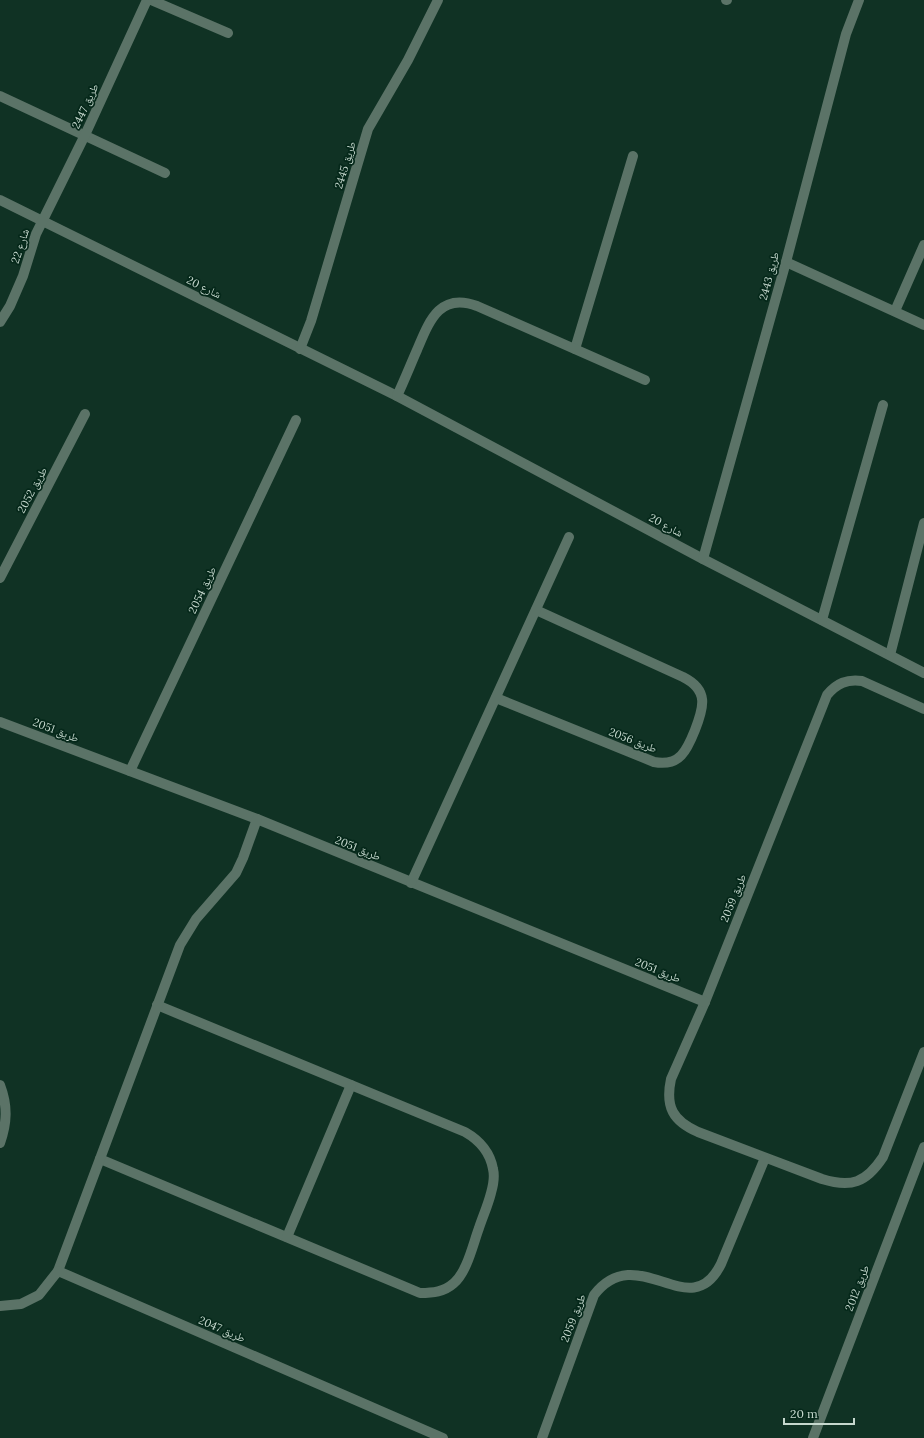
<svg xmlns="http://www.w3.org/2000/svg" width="924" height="1438" viewBox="0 0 924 1438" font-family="Lora,'Noto Naskh Arabic',serif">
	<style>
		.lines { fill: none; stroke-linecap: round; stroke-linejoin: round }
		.minor { stroke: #5b7367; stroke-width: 10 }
		.labels { text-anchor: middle; stroke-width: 3.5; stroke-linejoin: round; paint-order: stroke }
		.street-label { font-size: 11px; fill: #c6d8ce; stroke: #05281a }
	</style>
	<rect width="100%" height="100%" fill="#103224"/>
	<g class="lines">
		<!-- minor -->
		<g class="minor">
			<path d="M151,0L228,33"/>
			<path d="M726,0H727"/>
			<path d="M0,96L165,173"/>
			<path d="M0,200L397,396L703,559L924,673"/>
			<path d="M786,262L924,325"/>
			<path d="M895,311L924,245"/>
			<path d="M0,322L10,306L23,276L36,234L85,135L147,0"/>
			<path d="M300,349L311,321L368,129L408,60L438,0"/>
			<path d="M575,349L633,156"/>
			<path d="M397,396C404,381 410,366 417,350C429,322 439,292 477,306L645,380"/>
			<path d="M703,559L786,262L846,34L859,0"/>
			<path d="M0,578L85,414"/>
			<path d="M822,620L883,405"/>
			<path d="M890,655L924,523"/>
			<path d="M496,698L654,762C680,767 687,750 695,730C704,707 709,690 683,677L536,610"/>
			<path d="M924,709L862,681C847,679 837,683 827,695L705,1002L671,1079C665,1107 673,1121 698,1132L822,1179C851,1188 866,1183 883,1157L924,1052"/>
			<path d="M0,722L257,819L705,1002"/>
			<path d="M130,771L296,420"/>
			<path d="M411,883L569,537"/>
			<path d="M0,1085C8,1106 7,1123 0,1143"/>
			<path d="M100,1159L420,1293C433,1293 444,1292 454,1283C467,1272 473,1244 479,1228C483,1216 488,1205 491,1193C493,1186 495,1177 493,1169C490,1152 479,1140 465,1132L157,1005"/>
			<path d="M287,1237L351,1085"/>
			<path d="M58,1271L180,945L196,919L236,873L243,858L257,819"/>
			<path d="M0,1306L21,1304L39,1295L58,1271L443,1438"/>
			<path d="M542,1438L594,1295C638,1238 690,1327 721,1264L765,1158"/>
			<path d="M813,1438L924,1147"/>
		</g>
	</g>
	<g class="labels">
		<!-- street labels -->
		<g class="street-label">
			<text transform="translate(85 106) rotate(-65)" y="4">طريق 2447</text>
			<text transform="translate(345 165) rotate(-73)" y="4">طريق 2445</text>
			<text transform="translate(20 246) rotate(-72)" y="4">شارع 22</text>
			<text transform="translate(769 276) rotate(-75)" y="4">طريق 2443</text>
			<text transform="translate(204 287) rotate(26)" y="4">شارع 20</text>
			<text transform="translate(32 490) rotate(-62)" y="4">طريق 2052</text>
			<text transform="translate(666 525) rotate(28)" y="4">شارع 20</text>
			<text transform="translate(202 590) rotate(-65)" y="4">طريق 2054</text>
			<text transform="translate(56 730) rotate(21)" y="4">طريق 2051</text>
			<text transform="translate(633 740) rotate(21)" y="4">طريق 2056</text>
			<text transform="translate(358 848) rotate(22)" y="4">طريق 2051</text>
			<text transform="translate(733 898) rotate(-68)" y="4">طريق 2059</text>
			<text transform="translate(658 970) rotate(22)" y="4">طريق 2051</text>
			<text transform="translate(857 1288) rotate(-69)" y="4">طريق 2012</text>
			<text transform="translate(573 1318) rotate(-69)" y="4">طريق 2059</text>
			<text transform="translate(222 1329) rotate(23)" y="4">طريق 2047</text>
		</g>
	</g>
	<!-- scale -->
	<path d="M784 1418v6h70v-6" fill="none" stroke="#c6d8ce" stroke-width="2"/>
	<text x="790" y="1418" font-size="12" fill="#c6d8ce" stroke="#05281a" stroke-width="3" paint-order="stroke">20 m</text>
</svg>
